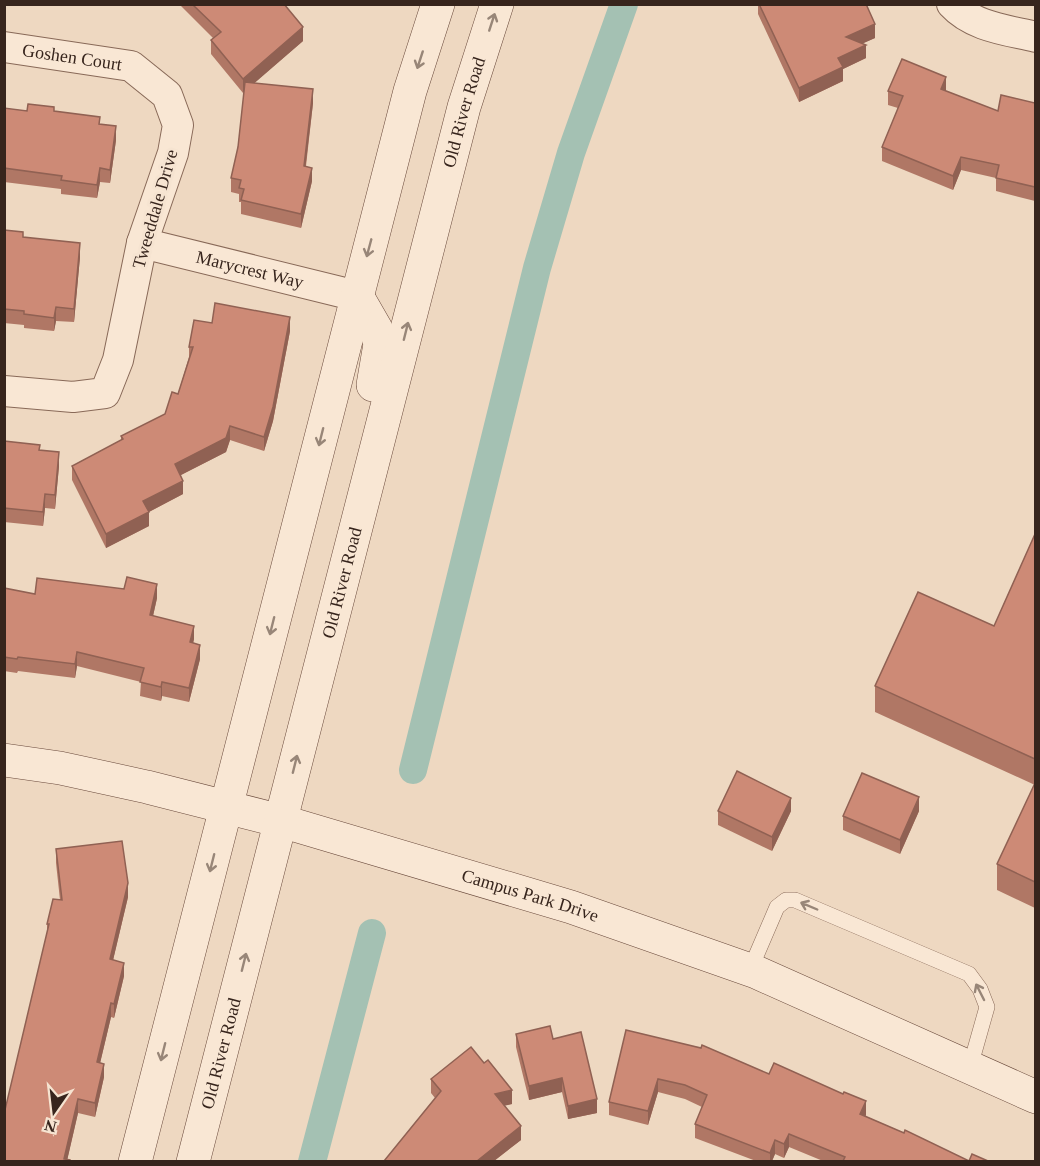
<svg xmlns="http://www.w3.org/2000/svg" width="1040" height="1166" viewBox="0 0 1040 1166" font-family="'Times New Roman',serif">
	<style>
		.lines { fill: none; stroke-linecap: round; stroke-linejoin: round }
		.canal { stroke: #a4c1b3; stroke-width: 28 }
		.lane-casing { stroke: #886958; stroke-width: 16 }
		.street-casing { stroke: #886958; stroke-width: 32 }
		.secondary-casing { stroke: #6a4a3c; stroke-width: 34 }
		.lane { stroke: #f9e7d4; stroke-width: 15 }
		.street { stroke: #f9e7d4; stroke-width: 30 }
		.secondary { stroke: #f9e7d4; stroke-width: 33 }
		.wall { fill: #b07765 }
		.shaded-wall { fill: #906153 }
		.building { fill: #cd8a76; stroke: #906153; stroke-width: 1.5 }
		.oneway { stroke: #988678 }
		.labels { text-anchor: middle; stroke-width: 6; stroke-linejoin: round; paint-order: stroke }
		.street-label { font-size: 18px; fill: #37251d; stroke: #f6e4d1 }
	</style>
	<rect width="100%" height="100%" fill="#eed8c1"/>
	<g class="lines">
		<!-- canal -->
		<g class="canal">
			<path d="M413,770L537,268L571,153L624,4"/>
			<path d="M312,1162L372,933"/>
		</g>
		<!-- lane casing -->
		<g class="lane-casing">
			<path id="lane" d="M750,970L777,907L786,900H795L969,974L980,989L987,1007L970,1067"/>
		</g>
		<!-- street casing -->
		<g class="street-casing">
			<g id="street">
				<path d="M952,4C973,27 1007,30 1036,37"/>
				<path id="s1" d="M4,47L131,66L167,95L178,125L173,153L142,243L118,360L105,393L73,397L4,391"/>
				<path id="s2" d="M142,243L357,296"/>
			</g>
		</g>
		<!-- secondary casing -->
		<g class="secondary-casing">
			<g id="secondary">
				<path d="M357,296L376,329L380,344L373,385"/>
				<path id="s3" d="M4,760L60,768L147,787L281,821L571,907L756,972L1036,1097"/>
				<path d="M135,1162L410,91L438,4"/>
				<path id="s4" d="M193,1162L464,107L497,4"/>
			</g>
		</g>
		<!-- lane -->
		<use href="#lane" class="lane"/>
		<!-- street -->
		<use href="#street" class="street"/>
		<!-- secondary -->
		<use href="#secondary" class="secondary"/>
	</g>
	<!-- wall -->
	<g class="wall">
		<path d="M179,4H284L303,41L254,83L313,103L306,166L312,181L301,228L241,214V202H239V194L231,192V178L238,147L244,92L243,93L211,54V40L213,38Z"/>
		<path d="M758,4H866L875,38L863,43L866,58L843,69V81L799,102L758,14Z"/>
		<path d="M888,91H946L998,111L1035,103V201L996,191V178L961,170L953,190L882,161V147L898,108L888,105Z"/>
		<path d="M4,108L27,111H54L100,124L116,140L110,183L100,182L97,198L61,194V189L4,182Z"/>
		<path d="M4,230L23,238L80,257L74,322L56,321L54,331L24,328V325L4,323Z"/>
		<path d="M212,323L290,331L273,421L264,451L230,440L226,452L181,475L183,494L149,512V526L106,548L72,480V466L121,440V436L165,414L178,394L189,357V347Z"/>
		<path d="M4,441L40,450L59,466L55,509L45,508L43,526L4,522Z"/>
		<path d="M1035,534V908L997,890V864L1035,785L875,712V686L994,626Z"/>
		<path d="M4,588L35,594L157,598L153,616L194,639L193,643L200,659L189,702L162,696L161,701L140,696L141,682L77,666L75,678L18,671L17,673L4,671Z"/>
		<path d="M718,811H791L772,851L718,825Z"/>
		<path d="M919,811L900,854L843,830V816Z"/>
		<path d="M56,849L128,897L113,960L124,976L114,1018L111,1017L100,1063L104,1077L95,1117L78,1113L67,1160L4,1161L47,933V924L60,900L56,863Z"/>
		<path d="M626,1030L866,1115L865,1116L969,1161H988H823L789,1147L784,1158L775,1154L772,1161H756L695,1138V1124L702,1107L685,1099L658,1092L648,1125L609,1115V1102Z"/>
		<path d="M516,1034L553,1039L597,1113L568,1119L562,1092L529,1100L516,1047Z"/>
		<path d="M431,1079L512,1104L504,1105L521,1140L494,1161H384L435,1098L431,1093Z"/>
	</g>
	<!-- shaded-wall -->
	<g class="shaded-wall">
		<path d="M875,24V38L846,51V37Z"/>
		<path d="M303,27V41L243,93V79Z"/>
		<path d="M866,45V58L843,69V81L799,102V88L838,58Z"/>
		<path d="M946,77V91L941,89Z"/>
		<path d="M313,89V103L304,179V166Z"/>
		<path d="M116,126V140L110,183V170Z"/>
		<path d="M961,157V170L953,190V176Z"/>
		<path d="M100,168V182L97,198V185Z"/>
		<path d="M312,168V181L301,228V214Z"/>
		<path d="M80,243V257L74,322V309Z"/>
		<path d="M56,307V321L54,331V318Z"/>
		<path d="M290,317V331L273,421L264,451V437Z"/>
		<path d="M230,426V440L226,452L175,478V464Z"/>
		<path d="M59,452V466L55,509V495Z"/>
		<path d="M183,481V494L143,515V501Z"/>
		<path d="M45,494V508L43,526V512Z"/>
		<path d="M149,512V526L106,548V534Z"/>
		<path d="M157,584V598L150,629V615Z"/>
		<path d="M194,626V639L190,656V642Z"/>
		<path d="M200,645V659L189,702V688Z"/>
		<path d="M77,652V666L75,678V664Z"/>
		<path d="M162,682V696L161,701V687Z"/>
		<path d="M919,797V811L900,854V840Z"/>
		<path d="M791,798V811L772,851V837Z"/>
		<path d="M128,883V897L110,973V959Z"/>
		<path d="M124,963V976L114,1018V1004Z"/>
		<path d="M111,1003V1017L97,1076V1062Z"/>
		<path d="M104,1064V1077L95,1117V1103Z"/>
		<path d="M562,1078V1092L529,1100V1086Z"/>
		<path d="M658,1079V1092L648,1125V1111Z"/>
		<path d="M512,1090V1104L495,1108V1094Z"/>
		<path d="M78,1099V1113L67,1161L64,1159Z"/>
		<path d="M597,1099V1113L568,1119V1106Z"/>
		<path d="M866,1101V1115L860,1128V1114Z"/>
		<path d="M521,1126V1140L494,1161H477Z"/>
		<path d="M789,1134V1147L784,1158V1144Z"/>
		<path d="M775,1140V1154L772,1161H770V1153Z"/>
	</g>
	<!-- building -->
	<g class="building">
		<path d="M192,4H284L303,27L243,79L211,40L221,32Z"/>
		<path d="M759,4H866L875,24L846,37L866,45L838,58L843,67L799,88Z"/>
		<path d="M902,59L946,77L941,89L998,111L1001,95L1035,103V187L996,178L999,165L961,157L953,176L882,147L903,96L888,91Z"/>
		<path d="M245,82L313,89L304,166L312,168L301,214L241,200L244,189L239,188L241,180L231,178L238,147Z"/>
		<path d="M28,104L54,107V111L100,117L99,124L116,126L110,170L100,168L97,185L61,180L62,176L4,168V108L27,111Z"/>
		<path d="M4,230L23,232V237L80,243L74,309L56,307L54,318L24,314V311L4,309Z"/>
		<path d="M215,303L290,317L273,407L264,437L230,426L226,438L175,464L183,481L143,501L149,512L106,534L72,466L123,439L121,436L165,414L172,392L178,394L193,347H189L194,320L212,323Z"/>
		<path d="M4,441L40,445L39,450L59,452L55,495L45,494L43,512L4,508Z"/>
		<path d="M1035,534V759L875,686L918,592L994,626Z"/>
		<path d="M127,577L157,584L150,615L194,626L190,642L200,645L189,688L162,682L161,687L140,682L144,668L77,652L75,664L18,657L17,659L4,657V588L35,594L37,578L124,589Z"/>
		<path d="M737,771L791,798L772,837L718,811Z"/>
		<path d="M862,773L919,797L900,840L843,816Z"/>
		<path d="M1035,783V882L997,864Z"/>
		<path d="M122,841L128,883L110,959L124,963L114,1004L111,1003L97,1062L104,1064L95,1103L78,1099L64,1159L70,1160V1161H4V1114L49,924H47L53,899L62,900L56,849Z"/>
		<path d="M550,1026L553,1039L581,1032L597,1099L568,1106L562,1078L529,1086L516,1034Z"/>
		<path d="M626,1030L701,1048L702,1045L769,1074L774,1063L843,1094L844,1092L866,1101L860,1114L904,1133L905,1130L969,1161L972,1154L988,1161H843L845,1157L789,1134L784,1144L775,1140L770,1153L695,1124L707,1095L685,1085L658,1079L648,1111L609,1102Z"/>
		<path d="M471,1047L484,1063L488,1060L512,1090L495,1094L521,1126L477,1161H384L441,1091L431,1079Z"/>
	</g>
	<!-- one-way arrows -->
	<defs><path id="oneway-shaft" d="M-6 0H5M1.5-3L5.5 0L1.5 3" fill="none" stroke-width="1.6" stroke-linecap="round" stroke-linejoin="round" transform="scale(1.5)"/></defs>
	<g class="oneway">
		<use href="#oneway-shaft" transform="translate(492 22) rotate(-72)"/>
		<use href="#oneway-shaft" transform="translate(420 60) rotate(108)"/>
		<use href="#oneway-shaft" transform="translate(369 248) rotate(105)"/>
		<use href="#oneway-shaft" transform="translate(406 331) rotate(-76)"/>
		<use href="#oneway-shaft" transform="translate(321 437) rotate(104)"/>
		<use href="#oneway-shaft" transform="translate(272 626) rotate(104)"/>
		<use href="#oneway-shaft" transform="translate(295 764) rotate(-76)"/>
		<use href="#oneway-shaft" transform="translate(212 863) rotate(104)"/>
		<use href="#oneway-shaft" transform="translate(809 906) rotate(-157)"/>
		<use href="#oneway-shaft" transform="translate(244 962) rotate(-76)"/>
		<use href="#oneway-shaft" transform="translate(980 992) rotate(-117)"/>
		<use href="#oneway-shaft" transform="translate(163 1052) rotate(104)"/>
	</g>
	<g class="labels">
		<!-- street labels -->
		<g class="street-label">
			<text dy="6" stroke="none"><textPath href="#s1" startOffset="69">Goshen Court</textPath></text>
			<text dy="6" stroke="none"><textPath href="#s4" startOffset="1084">Old River Road</textPath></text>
			<text transform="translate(155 209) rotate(-74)" y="6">Tweeddale Drive</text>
			<text dy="6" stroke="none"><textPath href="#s2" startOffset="111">Marycrest Way</textPath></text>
			<text dy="6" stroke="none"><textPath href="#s4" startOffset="598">Old River Road</textPath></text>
			<text dy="6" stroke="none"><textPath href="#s3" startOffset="544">Campus Park Drive</textPath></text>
			<text dy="6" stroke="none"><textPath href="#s4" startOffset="112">Old River Road</textPath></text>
		</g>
	</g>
	<!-- border -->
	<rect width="1040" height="1166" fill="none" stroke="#37251d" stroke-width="12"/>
	<!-- north arrow -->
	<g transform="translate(54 1112) rotate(194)" stroke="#f6e4d1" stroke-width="4.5" paint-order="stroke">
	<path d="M0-4.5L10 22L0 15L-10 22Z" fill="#37251d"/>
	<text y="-9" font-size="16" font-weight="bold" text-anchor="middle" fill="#37251d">N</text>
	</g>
</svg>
